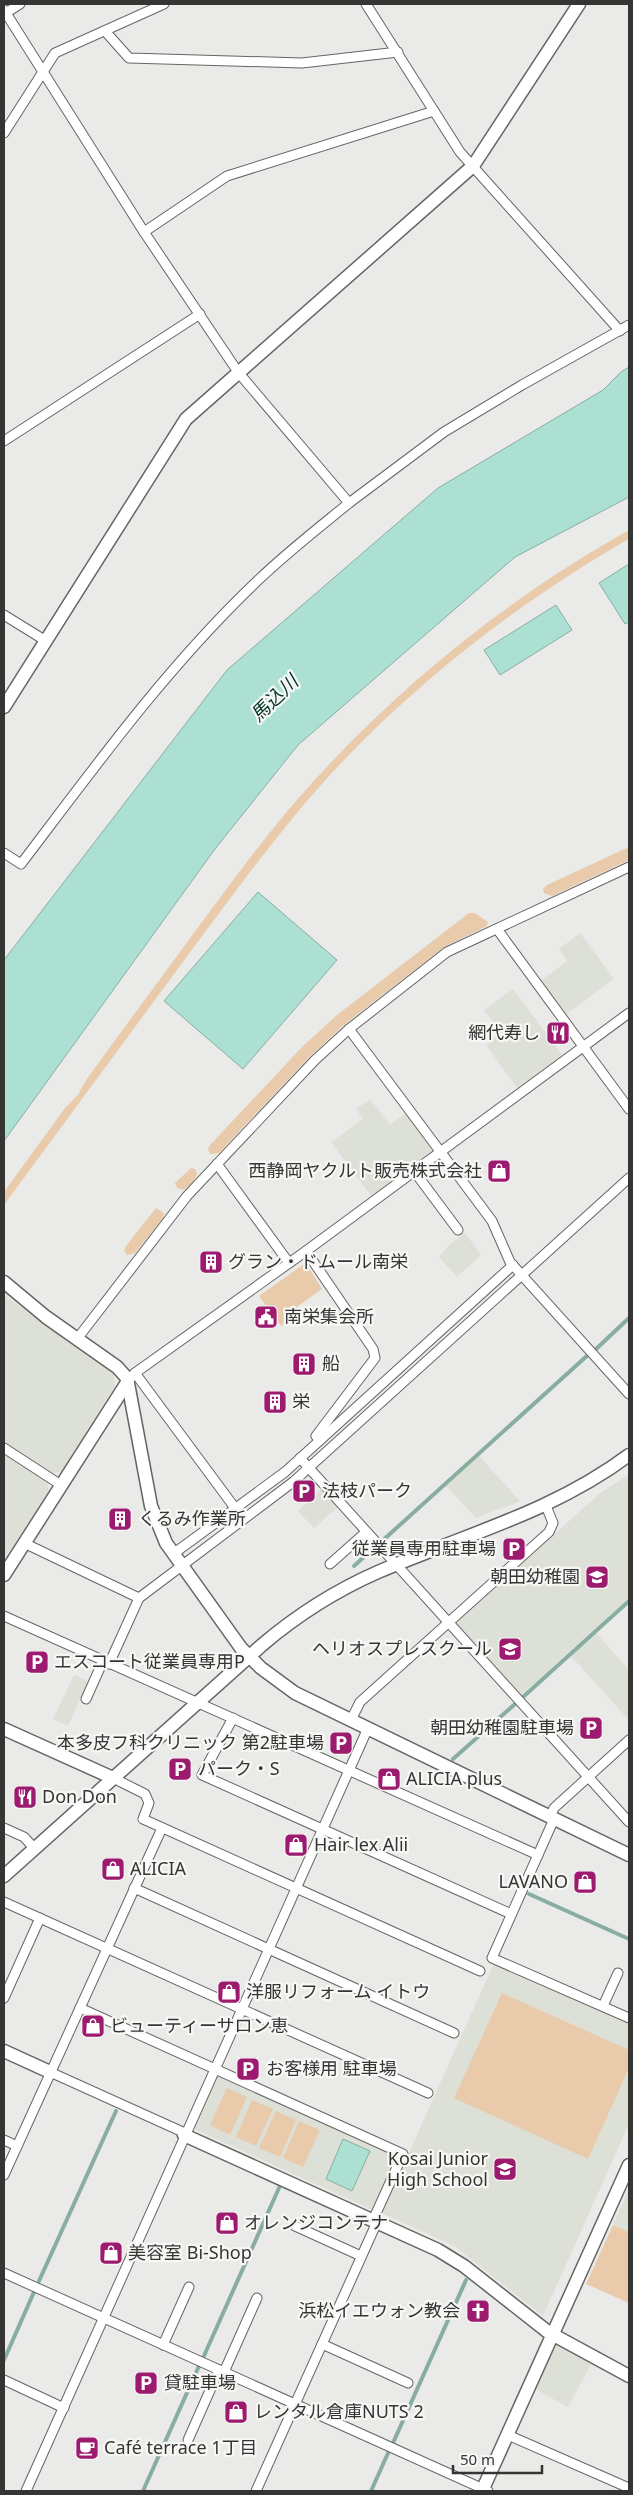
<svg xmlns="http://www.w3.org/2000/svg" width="633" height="2495" viewBox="0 0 633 2495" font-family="'Noto Sans','Noto Sans JP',sans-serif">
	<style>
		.built { fill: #dde0d6 }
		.green { fill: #e9caaa }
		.water { fill: #abe0d2; stroke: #88ada3 }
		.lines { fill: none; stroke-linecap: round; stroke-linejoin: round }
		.stream { stroke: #88ada3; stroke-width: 4 }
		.street-casing { stroke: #656563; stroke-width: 11 }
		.secondary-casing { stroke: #656563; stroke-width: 15 }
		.street { stroke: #fff; stroke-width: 9 }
		.secondary { stroke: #fff; stroke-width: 12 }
		.labels { text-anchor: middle; stroke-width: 4.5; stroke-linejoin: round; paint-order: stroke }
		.poi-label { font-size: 18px; fill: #353534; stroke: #f7f8f5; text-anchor: start }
		.water-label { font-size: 19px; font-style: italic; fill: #04362c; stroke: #f7f8f5 }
	</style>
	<rect width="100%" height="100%" fill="#eaebe8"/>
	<!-- built -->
	<g class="built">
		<path d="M580,933L614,979L564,1016L539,982L567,961L559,949Z"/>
		<path d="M513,989L562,1055L517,1088L486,1045L501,1033L484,1010Z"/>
		<path d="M370,1099L390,1125L407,1112L435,1149L371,1196L331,1142L363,1119L356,1109Z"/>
		<path d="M465,1233L481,1255L457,1277L439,1257L448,1246Z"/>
		<path d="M4,1295L113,1373L115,1386L61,1472L53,1473L4,1442Z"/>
		<path d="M4,1454L47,1482L49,1490L4,1560Z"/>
		<path d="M479,1456L520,1501L476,1518L446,1486Z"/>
		<path d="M629,1474V1598L520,1696L457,1626V1622L599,1494Z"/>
		<path d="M323,1488L339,1506L314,1528L298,1511Z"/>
		<path d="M596,1633L629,1670V1720L571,1656Z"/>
		<path d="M74,1675L88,1681L68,1726L53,1719Z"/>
		<path d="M494,1963L629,2022V2124L543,2316L454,2246L382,2213Z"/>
		<path d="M221,2076L398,2156L373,2210L194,2129L217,2077Z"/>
		<path d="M629,2189V2232L613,2225Z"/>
		<path d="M556,2345L591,2364L568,2407L535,2389Z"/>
	</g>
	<!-- green -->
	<g class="green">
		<path d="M629,530V539C524,599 428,673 344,760C285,822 236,891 185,959C125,1041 64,1123 4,1205V1192L65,1108L78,1095L86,1080C124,1028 163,975 202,922C233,881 262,840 296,801C391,692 503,601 629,530Z"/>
		<path d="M629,847V860L552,896L544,893L543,889L547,885Z"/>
		<path d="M469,913H475L488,922L487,926L444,947L345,1024L310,1056L219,1153L210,1154L208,1149L210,1145L302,1047L337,1015Z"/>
		<path d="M191,1168L195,1169L197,1174C195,1180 189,1187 182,1190L177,1188L175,1183Z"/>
		<path d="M156,1208L164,1213L163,1218L135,1253L127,1255L124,1251L126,1246Z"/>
		<path d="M304,1264L307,1265L322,1289L298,1306L297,1315L281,1326L259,1296Z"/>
		<path d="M502,1993L629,2050V2068L588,2159L454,2098Z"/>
		<path d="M227,2088L247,2097L230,2135L210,2125Z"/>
		<path d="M252,2100L273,2109L256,2146L236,2137Z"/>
		<path d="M276,2111L296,2120L280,2157L259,2148Z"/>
		<path d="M299,2121L320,2130L303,2167L283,2158Z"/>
		<path d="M613,2225L629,2232V2303L586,2284Z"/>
	</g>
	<!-- water -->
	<g class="water">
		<path d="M629,367V497L515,557L298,745L215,849L4,1141V960L227,670L438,488L603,390L621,372Z"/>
		<path d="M629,564V622L625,624L599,583Z"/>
		<path d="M556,605L572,630L500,675L484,650Z"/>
		<path d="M258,892L337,960L243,1069L164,1001Z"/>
		<path d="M343,2139L370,2151L352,2191L326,2179Z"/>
	</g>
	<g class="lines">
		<!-- stream -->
		<g class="stream">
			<path d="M595,1350L629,1318"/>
			<path d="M381,1542L589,1354"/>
			<path d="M354,1566L375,1547"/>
			<path d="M523,1697L629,1601"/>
			<path d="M453,1759L515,1704"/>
			<path d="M529,1894L629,1939"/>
			<path d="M39,2281L116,2111"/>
			<path d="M203,2358L279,2188"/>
			<path d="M4,2360L34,2292"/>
			<path d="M393,2443L466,2280"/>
			<path d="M143,2491L199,2366"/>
			<path d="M371,2491L389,2451"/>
		</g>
		<!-- street casing -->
		<g class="street-casing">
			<g id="street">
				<path d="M366,4L460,152L620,331"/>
				<path d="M4,10L144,232L238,372L349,503C316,530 281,557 251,587C164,671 94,768 21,864L4,853"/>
				<path d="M4,14L20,4"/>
				<path d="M105,31L129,58L302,63L398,52"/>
				<path d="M4,133L55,53L164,4"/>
				<path d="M144,232L227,176L434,111"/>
				<path d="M4,441L200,314"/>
				<path d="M349,503L444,432L522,385L629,325"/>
				<path d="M4,615L46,641"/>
				<path d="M497,929L629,1109"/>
				<path d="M349,1029L492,1221L510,1262L629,1394"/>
				<path d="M217,1164L289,1263"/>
				<path d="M414,1171L458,1230"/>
				<path d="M306,1251L373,1349L375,1358L316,1436L320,1440"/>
				<path d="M77,1339L187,1196L315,1060L349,1029L447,952L629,867"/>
				<path d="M135,1373L235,1508"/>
				<path d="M128,1381L135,1373L306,1251L629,1013"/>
				<path d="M4,1448L61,1485"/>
				<path d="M300,1458L629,1822"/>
				<path d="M24,1543L139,1598L109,1664"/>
				<path d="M173,1554L285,1472L513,1265"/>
				<path d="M330,1564L366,1532"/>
				<path d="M139,1598L293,1482L629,1178"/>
				<path d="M4,1616L538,1855"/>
				<path d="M86,1699L103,1661"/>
				<path d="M233,1718L202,1775L511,1914"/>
				<path d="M351,1720L360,1702L549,1532L553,1523L546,1506"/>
				<path d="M113,1778L145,1794L149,1803L143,1819L480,1971"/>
				<path d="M550,1817L554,1808L629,1740"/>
				<path d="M554,1819L492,1958L629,2018"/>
				<path d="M4,1828L24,1837L34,1848"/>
				<path d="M134,1888L454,2033"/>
				<path d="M4,1902L428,2093"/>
				<path d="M4,1998L40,1918"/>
				<path d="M603,2006L618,1973"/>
				<path d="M80,2008L403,2154L373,2220"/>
				<path d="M50,2072L185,2133"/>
				<path d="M4,2140L17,2146"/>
				<path d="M4,2175L162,1828"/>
				<path d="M295,2226L361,2256"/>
				<path d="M4,2273L488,2491"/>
				<path d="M322,2344L408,2383"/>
				<path d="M163,2345L189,2287"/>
				<path d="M224,2372L257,2298"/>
				<path d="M4,2380L64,2408"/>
				<path d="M508,2435L629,2488"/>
				<path d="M188,2440L219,2370"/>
				<path d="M26,2491L368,1728"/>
				<path d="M256,2491L377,2222"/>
			</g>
		</g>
		<!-- secondary casing -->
		<g class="secondary-casing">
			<g id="secondary">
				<path d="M4,707L186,419L473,166L579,4"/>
				<path d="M4,1282L46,1317L117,1367L127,1378L151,1506L166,1543L241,1648L261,1668L295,1693L629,1855"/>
				<path d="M4,1575L128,1381"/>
				<path d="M4,1729L113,1778"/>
				<path d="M4,1876L262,1645C296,1616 337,1590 378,1572C464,1535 553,1512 629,1455"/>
				<path d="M4,2051L50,2072"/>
				<path d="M184,2135L438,2250L464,2266L548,2332L629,2376"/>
				<path d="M482,2491L629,2165"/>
			</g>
		</g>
		<!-- street -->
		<use href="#street" class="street"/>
		<!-- secondary -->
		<use href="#secondary" class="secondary"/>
	</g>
	<!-- icons -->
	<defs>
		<g id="restaurant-square" transform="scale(1.25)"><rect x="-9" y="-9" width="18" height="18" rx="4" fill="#9d1b6f" stroke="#f7f8f5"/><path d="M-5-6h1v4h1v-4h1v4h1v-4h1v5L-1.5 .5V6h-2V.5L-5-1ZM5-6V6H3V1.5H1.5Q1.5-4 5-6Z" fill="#fff"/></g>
		<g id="shop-square" transform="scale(1.25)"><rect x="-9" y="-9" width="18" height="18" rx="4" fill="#9d1b6f" stroke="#f7f8f5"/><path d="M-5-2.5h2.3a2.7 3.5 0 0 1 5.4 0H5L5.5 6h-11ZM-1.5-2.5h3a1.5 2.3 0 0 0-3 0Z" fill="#fff"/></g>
		<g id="building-square" transform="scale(1.25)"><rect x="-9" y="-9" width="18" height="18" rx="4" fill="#9d1b6f" stroke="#f7f8f5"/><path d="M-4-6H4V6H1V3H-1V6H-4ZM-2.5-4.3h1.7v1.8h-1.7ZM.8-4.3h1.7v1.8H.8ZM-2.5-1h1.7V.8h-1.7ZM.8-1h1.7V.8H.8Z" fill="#fff"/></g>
		<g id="civic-square" transform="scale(1.25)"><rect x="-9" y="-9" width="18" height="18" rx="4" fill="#9d1b6f" stroke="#f7f8f5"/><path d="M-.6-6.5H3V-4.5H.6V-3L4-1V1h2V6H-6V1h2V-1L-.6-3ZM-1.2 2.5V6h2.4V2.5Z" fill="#fff"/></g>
		<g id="parking-square" transform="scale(1.25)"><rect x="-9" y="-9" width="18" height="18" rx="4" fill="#9d1b6f" stroke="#f7f8f5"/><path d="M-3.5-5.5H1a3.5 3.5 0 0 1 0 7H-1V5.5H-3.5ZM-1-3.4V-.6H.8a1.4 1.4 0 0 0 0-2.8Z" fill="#fff"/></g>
		<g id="school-square" transform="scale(1.25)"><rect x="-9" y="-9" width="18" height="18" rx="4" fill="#9d1b6f" stroke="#f7f8f5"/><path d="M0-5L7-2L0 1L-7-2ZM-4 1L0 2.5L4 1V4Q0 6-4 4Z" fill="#fff"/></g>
		<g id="church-square" transform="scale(1.25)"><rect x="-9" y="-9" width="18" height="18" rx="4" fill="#9d1b6f" stroke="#f7f8f5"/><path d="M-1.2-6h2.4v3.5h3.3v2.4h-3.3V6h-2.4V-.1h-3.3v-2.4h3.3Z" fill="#fff"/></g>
		<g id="cafe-square" transform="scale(1.25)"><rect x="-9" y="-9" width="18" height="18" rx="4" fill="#9d1b6f" stroke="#f7f8f5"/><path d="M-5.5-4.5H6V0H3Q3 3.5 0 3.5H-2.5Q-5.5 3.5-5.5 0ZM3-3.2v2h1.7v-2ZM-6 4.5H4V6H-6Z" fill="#fff"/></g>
	</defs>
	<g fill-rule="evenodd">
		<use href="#restaurant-square" x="558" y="1033"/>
		<use href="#shop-square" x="499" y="1171"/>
		<use href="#building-square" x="211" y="1262"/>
		<use href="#civic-square" x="266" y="1317"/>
		<use href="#building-square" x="304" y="1364"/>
		<use href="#building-square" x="275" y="1402"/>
		<use href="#parking-square" x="304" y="1491"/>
		<use href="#building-square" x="120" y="1519"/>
		<use href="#parking-square" x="514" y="1549"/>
		<use href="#school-square" x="597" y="1577"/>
		<use href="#school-square" x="510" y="1649"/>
		<use href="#parking-square" x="37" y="1662"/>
		<use href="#parking-square" x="591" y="1728"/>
		<use href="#parking-square" x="341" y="1743"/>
		<use href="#parking-square" x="180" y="1769"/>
		<use href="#shop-square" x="389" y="1779"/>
		<use href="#restaurant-square" x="25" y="1797"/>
		<use href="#shop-square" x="296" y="1845"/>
		<use href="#shop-square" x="113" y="1869"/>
		<use href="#shop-square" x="585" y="1882"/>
		<use href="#shop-square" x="229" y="1992"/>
		<use href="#shop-square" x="93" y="2026"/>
		<use href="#parking-square" x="248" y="2069"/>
		<use href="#school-square" x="505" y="2169"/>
		<use href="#shop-square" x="227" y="2223"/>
		<use href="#shop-square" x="111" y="2253"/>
		<use href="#church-square" x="478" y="2311"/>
		<use href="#parking-square" x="146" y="2383"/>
		<use href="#shop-square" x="236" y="2412"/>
		<use href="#cafe-square" x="87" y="2448"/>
	</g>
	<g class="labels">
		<!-- poi labels -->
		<g class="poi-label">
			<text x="540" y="1039" text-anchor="end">網代寿し</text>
			<text x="482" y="1177" text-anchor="end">西静岡ヤクルト販売株式会社</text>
			<text x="228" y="1268">グラン・ドムール南栄</text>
			<text x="284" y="1323">南栄集会所</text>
			<text x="322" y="1370">船</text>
			<text x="292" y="1408">栄</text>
			<text x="322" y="1497">法枝パーク</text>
			<text x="138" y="1525">くるみ作業所</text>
			<text x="496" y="1555" text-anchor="end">従業員専用駐車場</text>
			<text x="580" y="1583" text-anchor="end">朝田幼稚園</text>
			<text x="492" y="1655" text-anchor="end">ヘリオスプレスクール</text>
			<text x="54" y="1668">エスコート従業員専用P</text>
			<text x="574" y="1734" text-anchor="end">朝田幼稚園駐車場</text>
			<text x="324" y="1749" text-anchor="end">本多皮フ科クリニック 第2駐車場</text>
			<text x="198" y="1775">パーク・S</text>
			<text x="406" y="1785">ALICIA plus</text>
			<text x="42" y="1803">Don Don</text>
			<text x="314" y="1851">Hair lex Alii</text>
			<text x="130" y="1875">ALICIA</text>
			<text x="568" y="1888" text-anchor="end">LAVANO</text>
			<text x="246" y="1998">洋服リフォーム イトウ</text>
			<text x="110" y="2032">ビューティーサロン恵</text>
			<text x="266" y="2075">お客様用 駐車場</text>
			<text x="488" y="2165" text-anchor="end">Kosai Junior<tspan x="488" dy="21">High School</tspan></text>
			<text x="244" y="2229">オレンジコンテナ</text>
			<text x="128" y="2259">美容室 Bi-Shop</text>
			<text x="460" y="2317" text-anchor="end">浜松イエウォン教会</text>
			<text x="164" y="2389">貸駐車場</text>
			<text x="254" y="2418">レンタル倉庫NUTS 2</text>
			<text x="104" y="2454">Café terrace 1丁目</text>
		</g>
		<!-- water labels -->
		<g class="water-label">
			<text transform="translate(274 698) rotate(-44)" y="7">馬込川</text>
		</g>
	</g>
	<!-- border -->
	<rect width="633" height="2495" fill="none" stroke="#353534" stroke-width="10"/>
	<!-- scale -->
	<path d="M453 2465v8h89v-8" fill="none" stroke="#353534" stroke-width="2.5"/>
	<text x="460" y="2465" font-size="15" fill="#353534" stroke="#f7f8f5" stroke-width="4" paint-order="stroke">50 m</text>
</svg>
